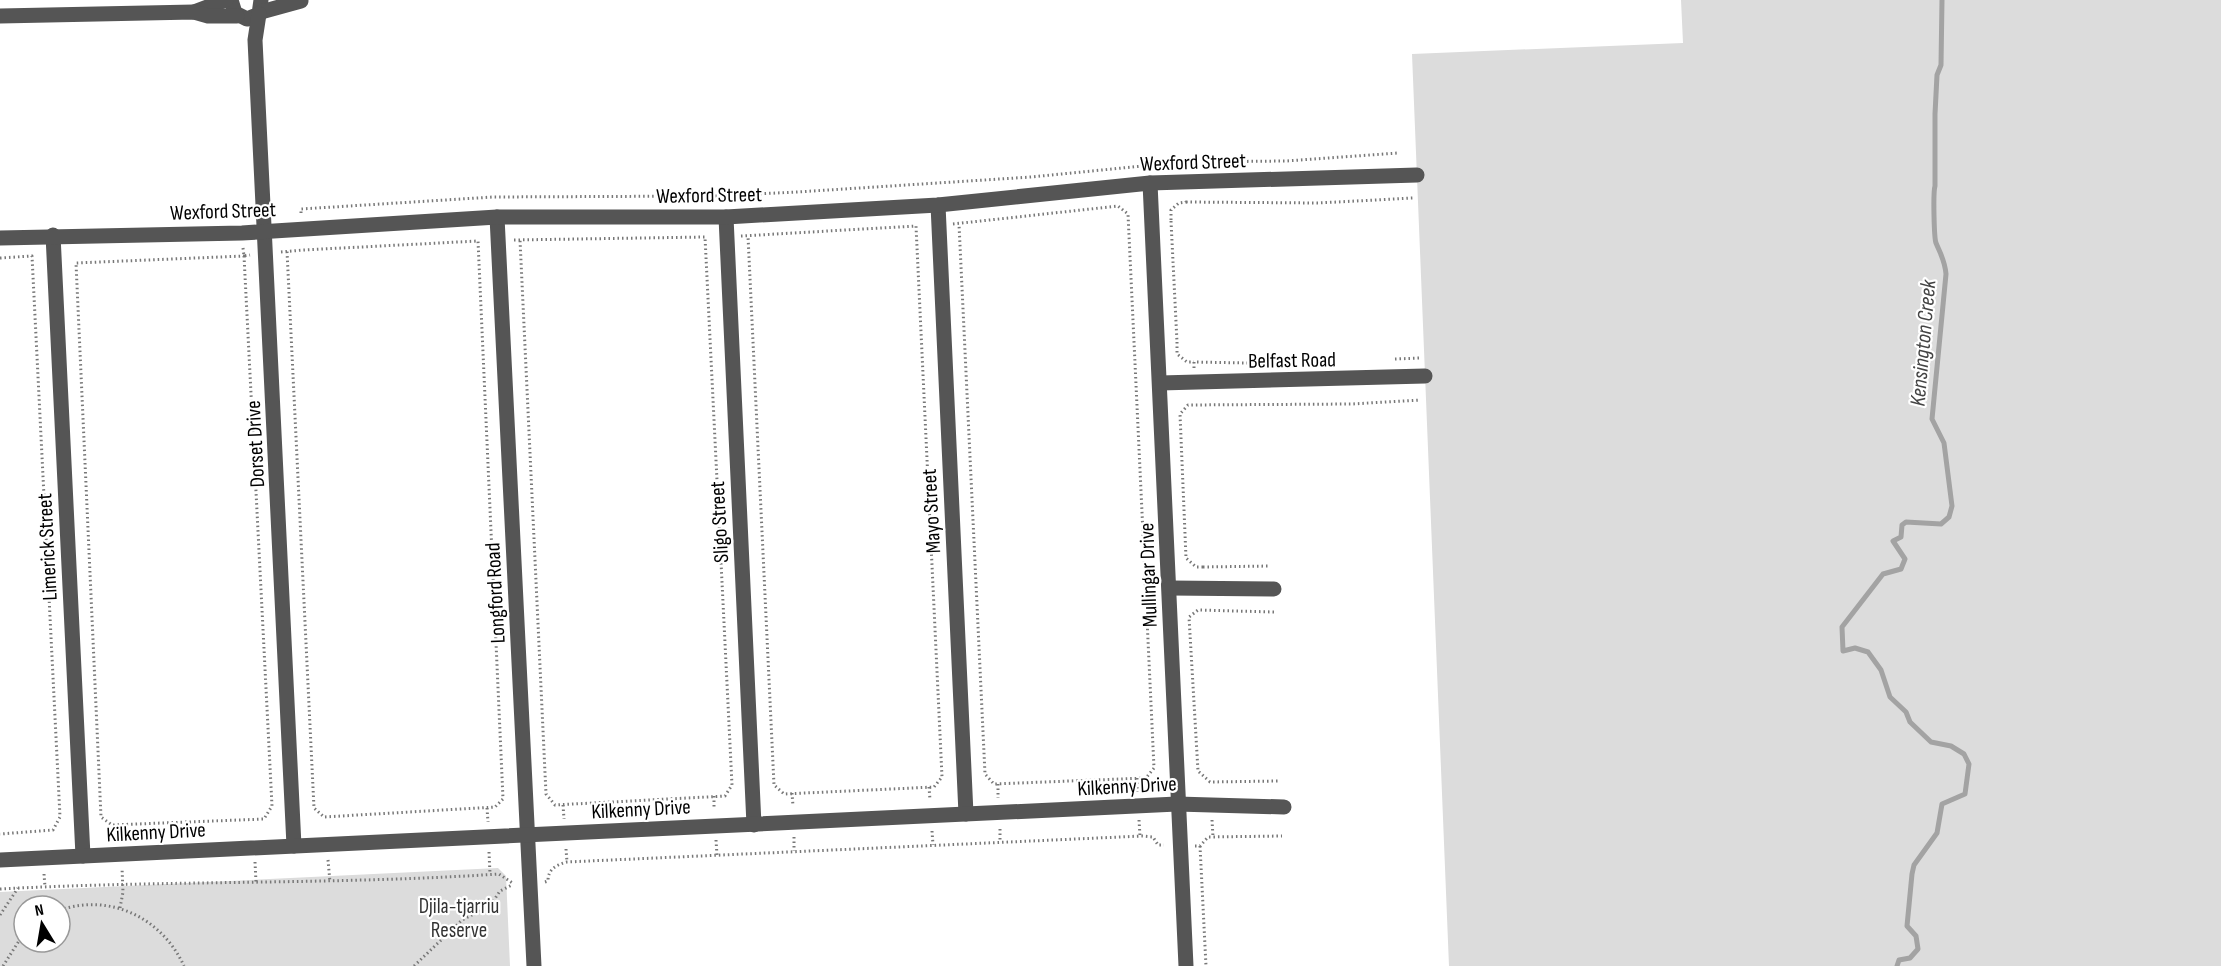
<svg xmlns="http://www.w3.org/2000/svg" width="2221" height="966" viewBox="0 0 2221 966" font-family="'Sofia Sans Condensed',sans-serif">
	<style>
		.green { fill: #dcdcdc; fill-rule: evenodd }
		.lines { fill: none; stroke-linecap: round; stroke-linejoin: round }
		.stream { stroke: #a3a3a3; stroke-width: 5 }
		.path { stroke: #777; stroke-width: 3; stroke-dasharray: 1.5 3; stroke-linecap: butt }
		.minor { stroke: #555; stroke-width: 15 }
		.labels { text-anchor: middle; stroke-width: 4.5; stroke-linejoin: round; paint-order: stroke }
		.street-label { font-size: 21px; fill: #000; stroke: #fff }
		.park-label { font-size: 21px; fill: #333; stroke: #fff }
		.water-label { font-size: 22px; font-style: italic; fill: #444; stroke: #fff }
	</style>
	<rect width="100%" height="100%" fill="#fff"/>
	<!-- green -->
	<g class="green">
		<path d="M1681,0H2221V966H1449L1412,54L1683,43Z"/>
		<path d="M498,868L506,876L510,966H0V892ZM24,906H60V942H24Z"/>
	</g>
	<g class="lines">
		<!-- stream -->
		<path class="stream" d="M1897,966L1899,960L1910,958L1918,949L1916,936L1907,926L1912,874L1914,865L1937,833L1942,804L1965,794L1969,764L1964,754L1951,746L1931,742L1910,722L1906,712L1890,697L1881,670L1868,652L1855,648L1843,651L1842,627L1883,574L1901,569L1905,559L1893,541L1901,537L1902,525L1906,522L1941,524L1949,517L1952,506L1944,443L1932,419L1946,274C1945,261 1941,255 1936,243C1934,238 1933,192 1935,186V114L1937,75L1941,65L1942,0"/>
		<!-- path -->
		<g class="path">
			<path d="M1184,162L1286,161L1398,153"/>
			<path d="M1186,202L1318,203L1413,198"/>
			<path d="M240,205L241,217"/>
			<path d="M301,213V209L493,197L714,196L797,192L1031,177L1183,162"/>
			<path d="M1171,220V210L1179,203L1186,202V199"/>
			<path d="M1171,221L1177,342"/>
			<path d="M953,224L1118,206L1128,214L1154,768L1146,778L994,784L985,774L959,224"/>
			<path d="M741,236L916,226L942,777L934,787L784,794L774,785L748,236"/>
			<path d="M514,240L705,237L732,785L725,796L555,805L546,794L520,240"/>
			<path d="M243,248L244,256L250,255"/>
			<path d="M281,252L303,250L478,241L503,799L495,807L324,817L314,808L287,251"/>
			<path d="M244,256L272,806L264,819L112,825L101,817L76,263Z"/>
			<path d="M0,258L32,256L60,817L53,830L0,834"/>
			<path d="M1177,342V354L1187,362H1194"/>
			<path d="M1395,359L1420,358"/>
			<path d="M1194,368V362L1247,363"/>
			<path d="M1203,567H1196L1186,558L1180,414L1188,405L1352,404L1420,400"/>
			<path d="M1203,567L1270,566"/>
			<path d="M1274,612L1198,610L1189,617L1198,771L1210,782L1279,781"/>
			<path d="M1137,778V792"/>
			<path d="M998,784V798"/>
			<path d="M929,787L930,800"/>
			<path d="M792,793L793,806"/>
			<path d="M714,796V809"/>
			<path d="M563,805L564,819"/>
			<path d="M487,808L488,822"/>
			<path d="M1139,820L1140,836"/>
			<path d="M1212,820L1213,837"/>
			<path d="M1000,829V842"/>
			<path d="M932,831L933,845"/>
			<path d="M794,837V851"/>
			<path d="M716,840L717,855"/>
			<path d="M1195,846H1200L1208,837L1282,836"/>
			<path d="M1200,846L1206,966"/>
			<path d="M566,849L567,862"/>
			<path d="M489,852L490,874"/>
			<path d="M328,860L330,882"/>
			<path d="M255,862L256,882"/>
			<path d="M44,874L45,887"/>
			<path d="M545,882L548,881C548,869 556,865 567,862L1142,836L1153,837L1158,845H1164"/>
			<path d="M0,889C166,880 333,885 499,874L514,884"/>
			<path d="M120,908L123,892L122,868"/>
			<path d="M60,910C111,893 162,918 184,966"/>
			<path d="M0,915L18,888"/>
			<path d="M3,966L24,933"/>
			<path d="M414,966L462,920L490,906L500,891L512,885"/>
		</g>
		<!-- minor -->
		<g class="minor">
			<path d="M231,0L235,13L247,19L259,14L261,0"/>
			<path d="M194,12L226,0"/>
			<path d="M261,12L301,1"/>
			<path d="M259,14L255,40L294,846"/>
			<path d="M0,16L194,12L208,16H237"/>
			<path d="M1150,183L1186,966"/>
			<path d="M938,205L966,814"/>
			<path d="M497,217L534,966"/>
			<path d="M726,217L754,825"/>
			<path d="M53,235L83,856"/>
			<path d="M0,238L242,233L497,217H726L938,205L1150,183L1417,175"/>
			<path d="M1160,383L1425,376"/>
			<path d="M1170,588L1274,589"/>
			<path d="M0,860L1177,804L1284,807"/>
		</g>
	</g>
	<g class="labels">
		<!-- street labels -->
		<g class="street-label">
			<text transform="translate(1193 162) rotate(-2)" y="7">Wexford Street</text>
			<text transform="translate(709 195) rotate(-1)" y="7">Wexford Street</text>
			<text transform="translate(223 211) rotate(-2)" y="7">Wexford Street</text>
			<text transform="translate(1292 360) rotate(-1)" y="7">Belfast Road</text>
			<text transform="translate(255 444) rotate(-93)" y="7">Dorset Drive</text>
			<text transform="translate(931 511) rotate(-93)" y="7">Mayo Street</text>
			<text transform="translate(719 522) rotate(-93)" y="7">Sligo Street</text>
			<text transform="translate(47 547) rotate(-93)" y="7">Limerick Street</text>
			<text transform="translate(1148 575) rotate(-92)" y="7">Mullingar Drive</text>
			<text transform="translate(495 593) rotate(-93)" y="7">Longford Road</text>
			<text transform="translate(1127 786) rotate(-3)" y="7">Kilkenny Drive</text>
			<text transform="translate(641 809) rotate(-3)" y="7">Kilkenny Drive</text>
			<text transform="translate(156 832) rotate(-3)" y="7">Kilkenny Drive</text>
		</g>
		<!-- park labels -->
		<g class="park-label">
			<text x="459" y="913">Djila-tjarriu<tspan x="459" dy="24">Reserve</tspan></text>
		</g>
		<!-- water labels -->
		<g class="water-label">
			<text transform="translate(1922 343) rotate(-85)" y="8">Kensington Creek</text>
		</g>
	</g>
	<!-- north arrow -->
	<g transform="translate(42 924) rotate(349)"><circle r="28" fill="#ffffff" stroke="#999999" stroke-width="1.5"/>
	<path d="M0-4.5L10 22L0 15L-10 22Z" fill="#000000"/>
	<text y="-9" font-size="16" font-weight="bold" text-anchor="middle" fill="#000000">N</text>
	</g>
</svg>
